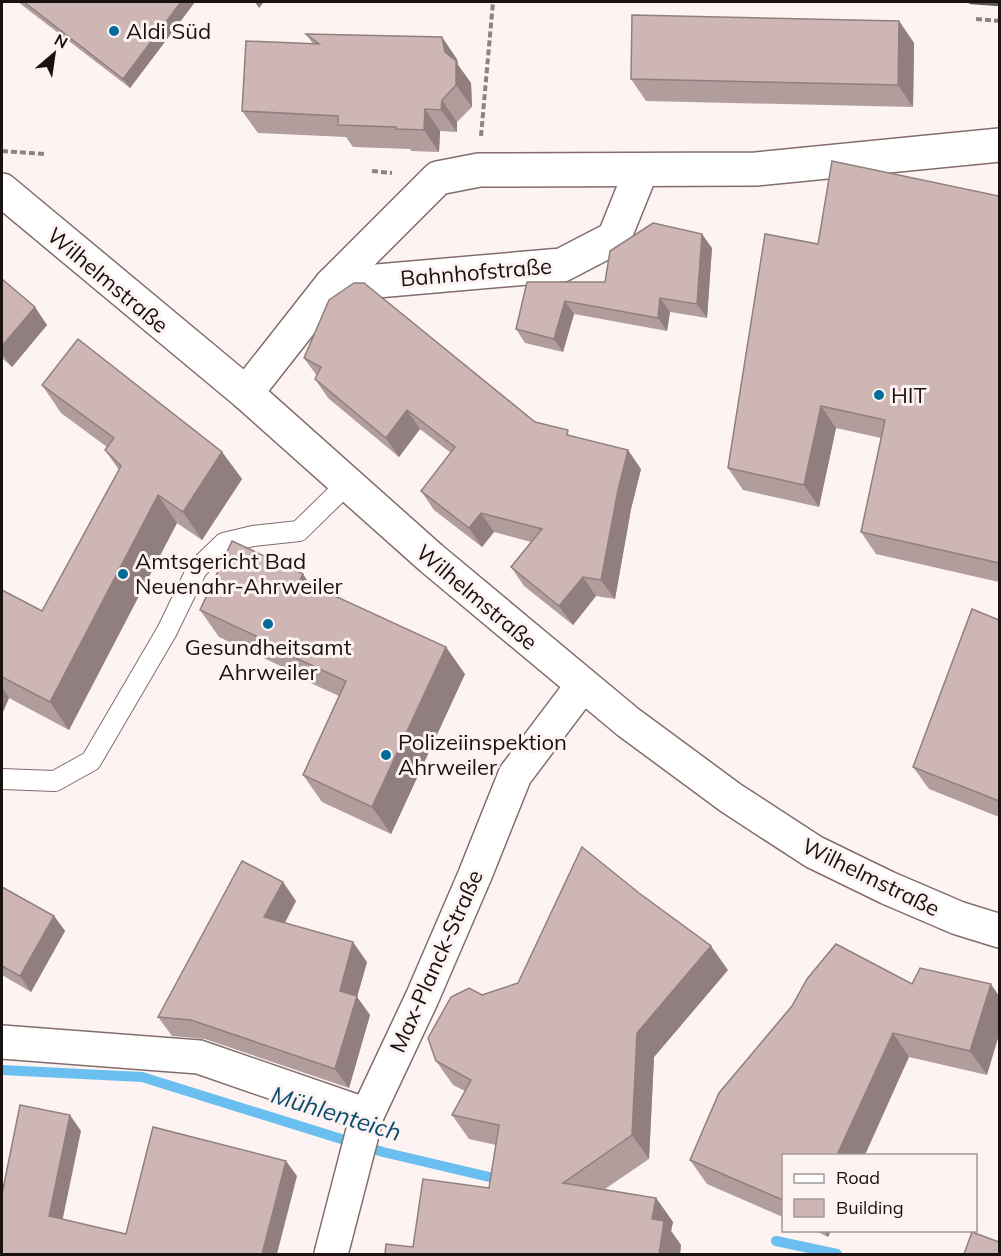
<svg xmlns="http://www.w3.org/2000/svg" width="1001" height="1256" viewBox="0 0 1001 1256" font-family="Mulish,sans-serif">
	<style>
		.lines { fill: none; stroke-linecap: round; stroke-linejoin: round }
		.stream { stroke: #6bbff0; stroke-width: 10 }
		.service-casing { stroke: #836d6b; stroke-width: 22 }
		.minor-casing { stroke: #836d6b; stroke-width: 36 }
		.secondary-casing { stroke: #836d6b; stroke-width: 36 }
		.path { stroke: #8d8383; stroke-width: 4; stroke-dasharray: 6 3; stroke-linecap: butt }
		.service { stroke: #fff; stroke-width: 20 }
		.minor { stroke: #fff; stroke-width: 33 }
		.secondary { stroke: #fff; stroke-width: 33 }
		.rail { stroke: #625958; stroke-width: 4.5 }
		.wall { fill: #b19d9b }
		.shaded-wall { fill: #907f7e }
		.building { fill: #ceb6b4; stroke: #907f7e; stroke-width: 1.5 }
		.poi-dot { fill: #026c99; stroke: #fdf3f2; stroke-width: 2 }
		.labels { text-anchor: middle; stroke-width: 6; stroke-linejoin: round; paint-order: stroke }
		.poi-label { font-size: 22px; fill: #1a1111; stroke: #fdf3f2; text-anchor: start }
		.street-label { font-size: 22px; fill: #1a1111; stroke: #fdf3f2 }
		.water-label { font-size: 24px; font-style: italic; fill: #094e6f; stroke: #fdf3f2 }
	</style>
	<rect width="100%" height="100%" fill="#fdf3f2"/>
	<g class="lines">
		<!-- stream -->
		<g class="stream">
			<path d="M2,1070L142,1077L383,1152L502,1180"/>
			<path d="M776,1241L837,1254"/>
		</g>
		<!-- service casing -->
		<g class="service-casing">
			<path id="service" d="M2,779L55,781L91,761L167,631L197,569L224,543L253,536L299,531L347,484"/>
		</g>
		<!-- minor casing -->
		<g class="minor-casing">
			<g id="minor">
				<path d="M331,285L562,265L614,238L641,171"/>
				<path d="M246,393L331,285L438,178L479,170L756,169L1000,145"/>
				<path d="M2,1042L199,1057L367,1115"/>
				<path d="M331,1254L367,1115L422,998L475,875L515,775L582,686"/>
			</g>
		</g>
		<!-- secondary casing -->
		<g class="secondary-casing">
			<path id="secondary" d="M2,190L246,393L431,558L628,722L731,798L814,852L888,888L958,918L1000,931"/>
		</g>
		<!-- path -->
		<g class="path">
			<path d="M976,19L1000,21"/>
			<path d="M481,136L493,2"/>
			<path d="M2,151L44,154"/>
			<path d="M372,171L392,173"/>
		</g>
		<!-- service -->
		<use href="#service" class="service"/>
		<!-- minor -->
		<use href="#minor" class="minor"/>
		<!-- secondary -->
		<use href="#secondary" class="secondary"/>
		<!-- rail -->
		<path class="rail" d="M971,2L1000,4"/>
	</g>
	<!-- wall -->
	<g class="wall">
		<path d="M18,2H195L130,88Z"/>
		<path d="M899,21L914,43L913,107L646,101L631,79Z"/>
		<path d="M306,34L457,59L458,65L471,83L472,107L457,122V132L440,131L439,152L411,151L410,149L353,147L346,137L258,133L242,111L313,44Z"/>
		<path d="M999,196V582L876,554L861,532L881,438L836,428L819,507L743,490L728,468Z"/>
		<path d="M712,248L707,318L670,312L667,331L574,314L563,352L525,343L516,329L527,282H605Z"/>
		<path d="M2,279L47,325L12,367L2,358Z"/>
		<path d="M304,358L535,422L572,436L641,469L631,509L615,599L596,596L573,625L524,586L511,567L531,542L494,532L482,547L434,510L421,491L451,453L420,429L399,457L328,398L315,379L317,376Z"/>
		<path d="M42,385L222,452L242,479L202,540L177,523L69,730L9,698L2,714V590L42,611L119,470L105,450L107,447L61,413Z"/>
		<path d="M310,585L465,674L391,834L322,802L303,775L339,696L304,680L300,675L219,637L200,610Z"/>
		<path d="M999,620V817L929,789L913,767Z"/>
		<path d="M2,887L54,916L65,931L31,992L2,975Z"/>
		<path d="M296,901L285,923L367,962L357,997L370,1015L349,1088L205,1039L172,1036L158,1017Z"/>
		<path d="M920,968L987,1075L909,1057L783,1155V1217L707,1184L690,1160L912,984Z"/>
		<path d="M728,970L654,1057L649,1159L605,1189L656,1198L673,1222L671,1231L681,1245L680,1254H385L413,1247L489,1188L496,1145L469,1139L452,1115L465,1091L453,1085L436,1061Z"/>
		<path d="M814,1230H831L828,1237Z"/>
	</g>
	<!-- shaded-wall -->
	<g class="shaded-wall">
		<path d="M181,2H195L130,88L123,79Z"/>
		<path d="M255,2H264L259,8Z"/>
		<path d="M899,21L914,43L913,107L898,85Z"/>
		<path d="M442,37L457,59L458,65L471,83L472,107L456,85L445,52Z"/>
		<path d="M442,100L457,122V132L441,110Z"/>
		<path d="M425,109L440,131L439,152L424,130Z"/>
		<path d="M702,234L712,248L707,318L697,304Z"/>
		<path d="M660,298L670,312L667,331L658,318Z"/>
		<path d="M565,301L574,314L563,352L554,339Z"/>
		<path d="M35,307L47,325L12,367L2,353V346Z"/>
		<path d="M821,406L836,428L819,507L804,485Z"/>
		<path d="M407,410L420,429L399,457L386,438Z"/>
		<path d="M628,450L641,469L631,509L615,599L601,580L618,490Z"/>
		<path d="M222,452L242,479L202,540L183,512Z"/>
		<path d="M158,495L177,523L69,730L50,702Z"/>
		<path d="M481,513L494,532L482,547L469,528Z"/>
		<path d="M303,574L321,601L300,580Z"/>
		<path d="M583,577L596,596L573,625L559,606Z"/>
		<path d="M446,647L465,674L391,834L372,807Z"/>
		<path d="M2,687L9,698L2,714Z"/>
		<path d="M283,882L296,901L277,937L264,917Z"/>
		<path d="M54,916L65,931L31,992L20,976Z"/>
		<path d="M353,942L367,962L357,997L370,1015L349,1088L335,1069L340,991Z"/>
		<path d="M711,946L728,970L654,1057L649,1159L632,1135L637,1033Z"/>
		<path d="M991,984L999,996V1035L987,1075L970,1051Z"/>
		<path d="M893,1033L909,1057L865,1155H837Z"/>
		<path d="M70,1115L81,1131L60,1232L49,1216Z"/>
		<path d="M286,1161L297,1176L277,1254H262Z"/>
		<path d="M656,1198L673,1222L671,1231L681,1245L680,1254H659L652,1219Z"/>
		<path d="M824,1230H831L828,1237Z"/>
	</g>
	<!-- building -->
	<g class="building">
		<path d="M24,2H181L123,79Z"/>
		<path d="M632,15L899,21L898,85L631,79Z"/>
		<path d="M306,34L442,37L445,52L456,61V85L442,100L441,110L425,109L424,130L396,129V127L338,125V116L242,111L246,41L319,44Z"/>
		<path d="M832,161L999,196V563L861,532L885,420L821,406L804,485L728,468L765,234L818,244Z"/>
		<path d="M653,223L702,234L697,304L660,298L658,318L565,301L554,339L516,329L527,282H605L610,251Z"/>
		<path d="M2,279L35,307L2,346Z"/>
		<path d="M354,283H364L535,422L568,430L567,435L628,450L618,490L601,580L583,577L559,606L511,567L542,529L481,513L469,528L421,491L455,447L407,410L386,438L315,379L321,367L304,358L329,300Z"/>
		<path d="M78,339L222,452L183,512L158,495L50,702L2,677V590L42,611L121,466L105,450L114,438L42,385Z"/>
		<path d="M232,541L303,574L300,580L446,647L372,807L303,775L346,681L285,653L286,650L200,610Z"/>
		<path d="M972,609L999,620V801L913,767Z"/>
		<path d="M582,847L639,893L711,946L637,1033L632,1135L563,1183L656,1198L652,1219L664,1221L659,1254H385L386,1244L413,1247L423,1179L489,1188L499,1125L452,1115L471,1080L436,1061L428,1038L451,997L469,988L482,995L518,983Z"/>
		<path d="M242,861L283,882L264,917L353,942L340,991L357,996L335,1069L191,1020L158,1017Z"/>
		<path d="M2,887L54,916L20,976L2,966Z"/>
		<path d="M836,944L912,984L920,968L991,984L970,1051L893,1033L837,1155H783V1200L690,1160L719,1093L792,1006L807,979Z"/>
		<path d="M20,1105L70,1115L49,1216L126,1234L153,1127L286,1161L262,1254H2V1194Z"/>
		<path d="M972,1232L999,1242V1254H964Z"/>
	</g>
	<!-- markers -->
	<g class="poi-dot">
		<circle cx="114" cy="31" r="6"/>
		<circle cx="879" cy="395" r="6"/>
		<circle cx="123" cy="574" r="6"/>
		<circle cx="268" cy="624" r="6"/>
		<circle cx="386" cy="755" r="6"/>
	</g>
	<g class="labels">
		<!-- poi labels -->
		<g class="poi-label">
			<text x="126" y="39">Aldi Süd</text>
			<text x="891" y="403">HIT</text>
			<text x="135" y="569">Amtsgericht Bad<tspan x="135" dy="25">Neuenahr-Ahrweiler</tspan></text>
			<text x="268" y="655" text-anchor="middle">Gesundheitsamt<tspan x="268" dy="25">Ahrweiler</tspan></text>
			<text x="398" y="750">Polizeiinspektion<tspan x="398" dy="25">Ahrweiler</tspan></text>
		</g>
		<!-- street labels -->
		<g class="street-label">
			<text transform="translate(476 272) rotate(-5)" y="8">Bahnhofstraße</text>
			<text transform="translate(108 280) rotate(40)" y="8">Wilhelmstraße</text>
			<text transform="translate(477 597) rotate(40)" y="8">Wilhelmstraße</text>
			<text transform="translate(871 877) rotate(26)" y="8">Wilhelmstraße</text>
			<text transform="translate(436 961) rotate(-66)" y="8">Max-Planck-Straße</text>
		</g>
		<!-- water labels -->
		<g class="water-label">
			<text transform="translate(336 1114) rotate(17)" y="8">Mühlenteich</text>
		</g>
	</g>
	<!-- border -->
	<rect width="1001" height="1256" fill="none" stroke="#1a1111" stroke-width="6"/>
	<!-- legend -->
	<rect x="782" y="1154" width="195" height="78" fill="#fdf3f2" stroke="#a29998" stroke-width="1.5"/>
	<rect x="794" y="1174" width="30" height="9" fill="#ffffff" stroke="#a29998" stroke-width="1.5"/>
	<text x="836" y="1184" font-size="18" fill="#1a1111">Road</text>
	<rect x="794" y="1199" width="30" height="18" fill="#ceb6b4" stroke="#a29998" stroke-width="1.5"/>
	<text x="836" y="1214" font-size="18" fill="#1a1111">Building</text>
	<!-- north arrow -->
	<g transform="translate(54 54) rotate(29)" stroke="#fdf3f2" stroke-width="4.5" paint-order="stroke">
	<path d="M0-4.5L10 22L0 15L-10 22Z" fill="#1a1111"/>
	<text y="-9" font-size="16" font-weight="bold" text-anchor="middle" fill="#1a1111">N</text>
	</g>
</svg>
